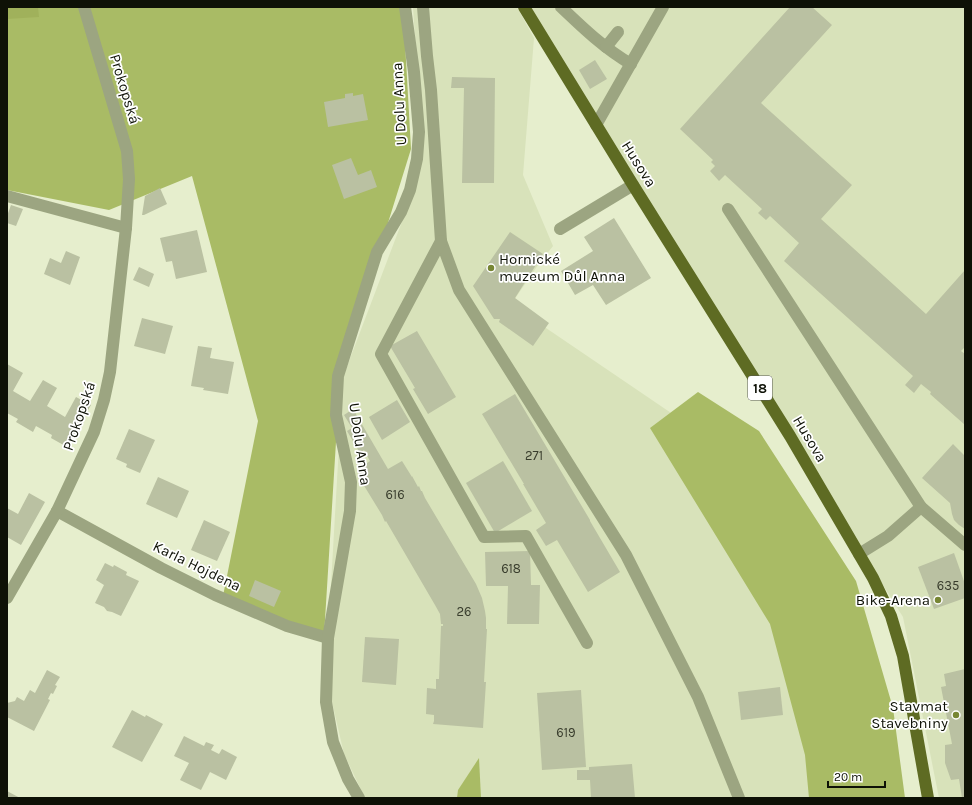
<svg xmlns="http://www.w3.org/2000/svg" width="972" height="805" viewBox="0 0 972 805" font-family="Karla,sans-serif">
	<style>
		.built { fill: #d8e2ba }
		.forest { fill: #a9bb65 }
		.water { fill: #a0b15b }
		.building { fill: #bac1a2 }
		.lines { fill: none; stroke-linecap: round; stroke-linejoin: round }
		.minor { stroke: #9ca581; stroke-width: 12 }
		.major { stroke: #5e6b23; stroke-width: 12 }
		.poi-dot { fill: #778634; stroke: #fff; stroke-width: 1.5 }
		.labels { text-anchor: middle; stroke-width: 3.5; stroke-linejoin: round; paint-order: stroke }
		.number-label { font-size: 13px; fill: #393d2d }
		.shield { fill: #fff; stroke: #565851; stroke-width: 1 }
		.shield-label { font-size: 14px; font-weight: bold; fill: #0e1106 }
		.street-label { font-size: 15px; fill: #0e1106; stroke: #fff }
		.poi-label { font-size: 15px; fill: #0e1106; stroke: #fff; text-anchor: end }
	</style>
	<rect width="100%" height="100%" fill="#e6eecd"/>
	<!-- built -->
	<g class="built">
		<path d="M413,7H517L534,38L523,175L553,246L538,265L512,303L546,328L705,436L869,798H365L344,754L332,702L327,653L343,377L411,198L422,144Z"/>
		<path d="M530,7H965V798H939L903,617L633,185Z"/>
	</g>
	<!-- forest -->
	<g class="forest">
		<path d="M7,7H403L411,149L340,377L324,636L223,596L258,421L192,176L109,210L7,190Z"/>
		<path d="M698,392L759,431L856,581L893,708L905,798H809L805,755L770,624L650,428Z"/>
		<path d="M479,758L481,798H457L458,790Z"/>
	</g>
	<!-- water -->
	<path class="water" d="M7,7H38L39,17L7,19Z"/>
	<!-- building -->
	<g class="building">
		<path d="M790,7H812L832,25L761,103L852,185L821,219L926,314L965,270V347L961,351L965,354V425L930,394L931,392L921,384L914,393L905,385L913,376L784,261L799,243L770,216L766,220L758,213L762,209L725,175L719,181L710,171L715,166L711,162L713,160L680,129Z"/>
		<path d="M595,60L607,79L590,89L579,70Z"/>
		<path d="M452,77L495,78L494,183H462L464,88H451Z"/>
		<path d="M353,93V96L363,94L368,120L328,127L324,102L345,98V94Z"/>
		<path d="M351,158L358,175L371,170L377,187L344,199L332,165Z"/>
		<path d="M160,188L167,204L144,215H142L145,196Z"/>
		<path d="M11,205L23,209L16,226L7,223V216Z"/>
		<path d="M614,218L651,278L606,305L593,285L575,295L561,271L593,251L584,237Z"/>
		<path d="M197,230L207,272L176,279L172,261L166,262L160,238Z"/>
		<path d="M510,232L543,254L515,298L549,323L533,346L499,322L500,319H494L473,286Z"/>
		<path d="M66,251L80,257L70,285L44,274L50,258L61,263Z"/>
		<path d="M139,267L154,274L149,287L133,280Z"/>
		<path d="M142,318L173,326L165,354L134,346Z"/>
		<path d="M417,331L456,397L428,414L413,389L415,388L390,346Z"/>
		<path d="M198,346L212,348L210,358L234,362L228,394L203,390L204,388L191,386Z"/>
		<path d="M7,364L23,373L13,391L30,401L43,380L57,388L47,406L65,417L76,397L91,405L67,447L51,438L52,435L36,426L33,432L16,422L18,419L7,413Z"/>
		<path d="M515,394L590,520V521L620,572L588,592L557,540L546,546L536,530L546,523L523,484H524L482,414Z"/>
		<path d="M397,400L410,422L382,440L369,417Z"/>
		<path d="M353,409L388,469L402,461L412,477V476L418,487L419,486L421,491H422L425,498L476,584L482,598L485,611L486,618V629H487L484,682H486L483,728L433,724L434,721V715L426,714L427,688L436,689V679H439L441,626H443V624H441L440,614L435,605L386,521L385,522L382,515L363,484L364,483L357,470L370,461L364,450L360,453L347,431L352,428L344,415Z"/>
		<path d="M129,429L155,440L140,473L126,467L127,464L116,459Z"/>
		<path d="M953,444L965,456V529L959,525L954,520L952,514L950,503L922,478Z"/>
		<path d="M503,461L532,511L495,533L466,483Z"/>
		<path d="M158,477L189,491L177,518L146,504Z"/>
		<path d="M29,493L45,502L21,545L7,537V508L18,514Z"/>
		<path d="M204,520L230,532L217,561L191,550Z"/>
		<path d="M530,551L531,585H540L539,624H507L508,586H486L485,552Z"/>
		<path d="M954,553L965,584V598L934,609L918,567Z"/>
		<path d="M105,563L113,567L114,565L127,572L126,575L139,581L121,616L112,612L107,611L104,607L95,603L104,585L96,580Z"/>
		<path d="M255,580L281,591L274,607L249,596Z"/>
		<path d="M365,637L399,639L396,685L362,682Z"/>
		<path d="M965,669V798H962L959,779L951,780L945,763V745L952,744L941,687L946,686L944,674Z"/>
		<path d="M47,670L60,677L55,685L57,686L53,694L51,693L48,699L50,700L34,731L7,717V703L15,701L17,697L24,701L30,690L35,693Z"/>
		<path d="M780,687L783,715L741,720L738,692Z"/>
		<path d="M581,690L586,767L542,770L537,693Z"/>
		<path d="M132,710L145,717L146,715L163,724L142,762L112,747Z"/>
		<path d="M184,736L204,746L206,742L214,745L211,750L219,754L222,749L237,757L226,780L210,772L201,790L180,780L189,763L174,756Z"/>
		<path d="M632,764L635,798H591L590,780H577V770H589V767Z"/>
		<path d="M7,791L20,798H7Z"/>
	</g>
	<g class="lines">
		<!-- minor -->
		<g class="minor">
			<path d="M423,7L427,56L431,90L441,241L459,290L626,555L698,697L739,798"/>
			<path d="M561,7C583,28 605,49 631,64"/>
			<path d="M606,47L618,32"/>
			<path d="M596,125L663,7"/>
			<path d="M7,196L126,228"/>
			<path d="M728,209L921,507L888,536L859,554"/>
			<path d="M560,229L633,185"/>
			<path d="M441,241L381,354L484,537L526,536L587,643"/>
			<path d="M921,507L965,545"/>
			<path d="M57,511L161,568L215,595L287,626L328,638"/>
			<path d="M7,598L57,511L94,432L104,400L110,372L126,228L129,179L127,151L84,7"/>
			<path d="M359,798L348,779L333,742L326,702L328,638L350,511L351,482L336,415L338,376L377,252L401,212L410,190L417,159L419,132L414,72L405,7"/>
		</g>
		<!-- major -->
		<path class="major" d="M524,7L633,185L790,436L873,578L891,616L903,656L928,798"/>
	</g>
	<!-- markers -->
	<g class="poi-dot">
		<circle cx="491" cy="268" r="4"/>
		<circle cx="938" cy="600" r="4"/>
		<circle cx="956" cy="715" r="4"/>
	</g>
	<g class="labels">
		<!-- number labels -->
		<g class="number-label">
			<text x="534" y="460">271</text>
			<text x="395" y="499">616</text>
			<text x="511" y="573">618</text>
			<text x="948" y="590">635</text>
			<text x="464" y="616">26</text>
			<text x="566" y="737">619</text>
		</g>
		<!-- shield labels -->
		<rect class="shield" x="748" y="376" width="24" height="24" rx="3"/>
		<g class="shield-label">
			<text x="760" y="393">18</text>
		</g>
		<!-- street labels -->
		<g class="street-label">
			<text transform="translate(125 89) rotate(73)" y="5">Prokopská</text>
			<text transform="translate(399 104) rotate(-93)" y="5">U Dolu Anna</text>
			<text transform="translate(639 164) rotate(58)" y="5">Husova</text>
			<text transform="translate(79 416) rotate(-71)" y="5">Prokopská</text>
			<text transform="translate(810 439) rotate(59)" y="5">Husova</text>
			<text transform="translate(360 444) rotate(82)" y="5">U Dolu Anna</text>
			<text transform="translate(197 566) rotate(26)" y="5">Karla Hojdena</text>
		</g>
		<!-- poi labels -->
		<g class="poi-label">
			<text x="499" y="264" text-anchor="start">Hornické<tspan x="499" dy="17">muzeum Důl Anna</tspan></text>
			<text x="930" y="605">Bike-Arena</text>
			<text x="948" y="711">Stavmat<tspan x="948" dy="17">Stavebniny</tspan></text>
		</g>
	</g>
	<!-- border -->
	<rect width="972" height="805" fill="none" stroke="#0e1106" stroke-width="16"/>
	<!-- scale -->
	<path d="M828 781v6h57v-6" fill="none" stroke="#0e1106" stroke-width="2"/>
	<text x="834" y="781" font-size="12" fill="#0e1106" stroke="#ffffff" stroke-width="3" paint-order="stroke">20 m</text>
</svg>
